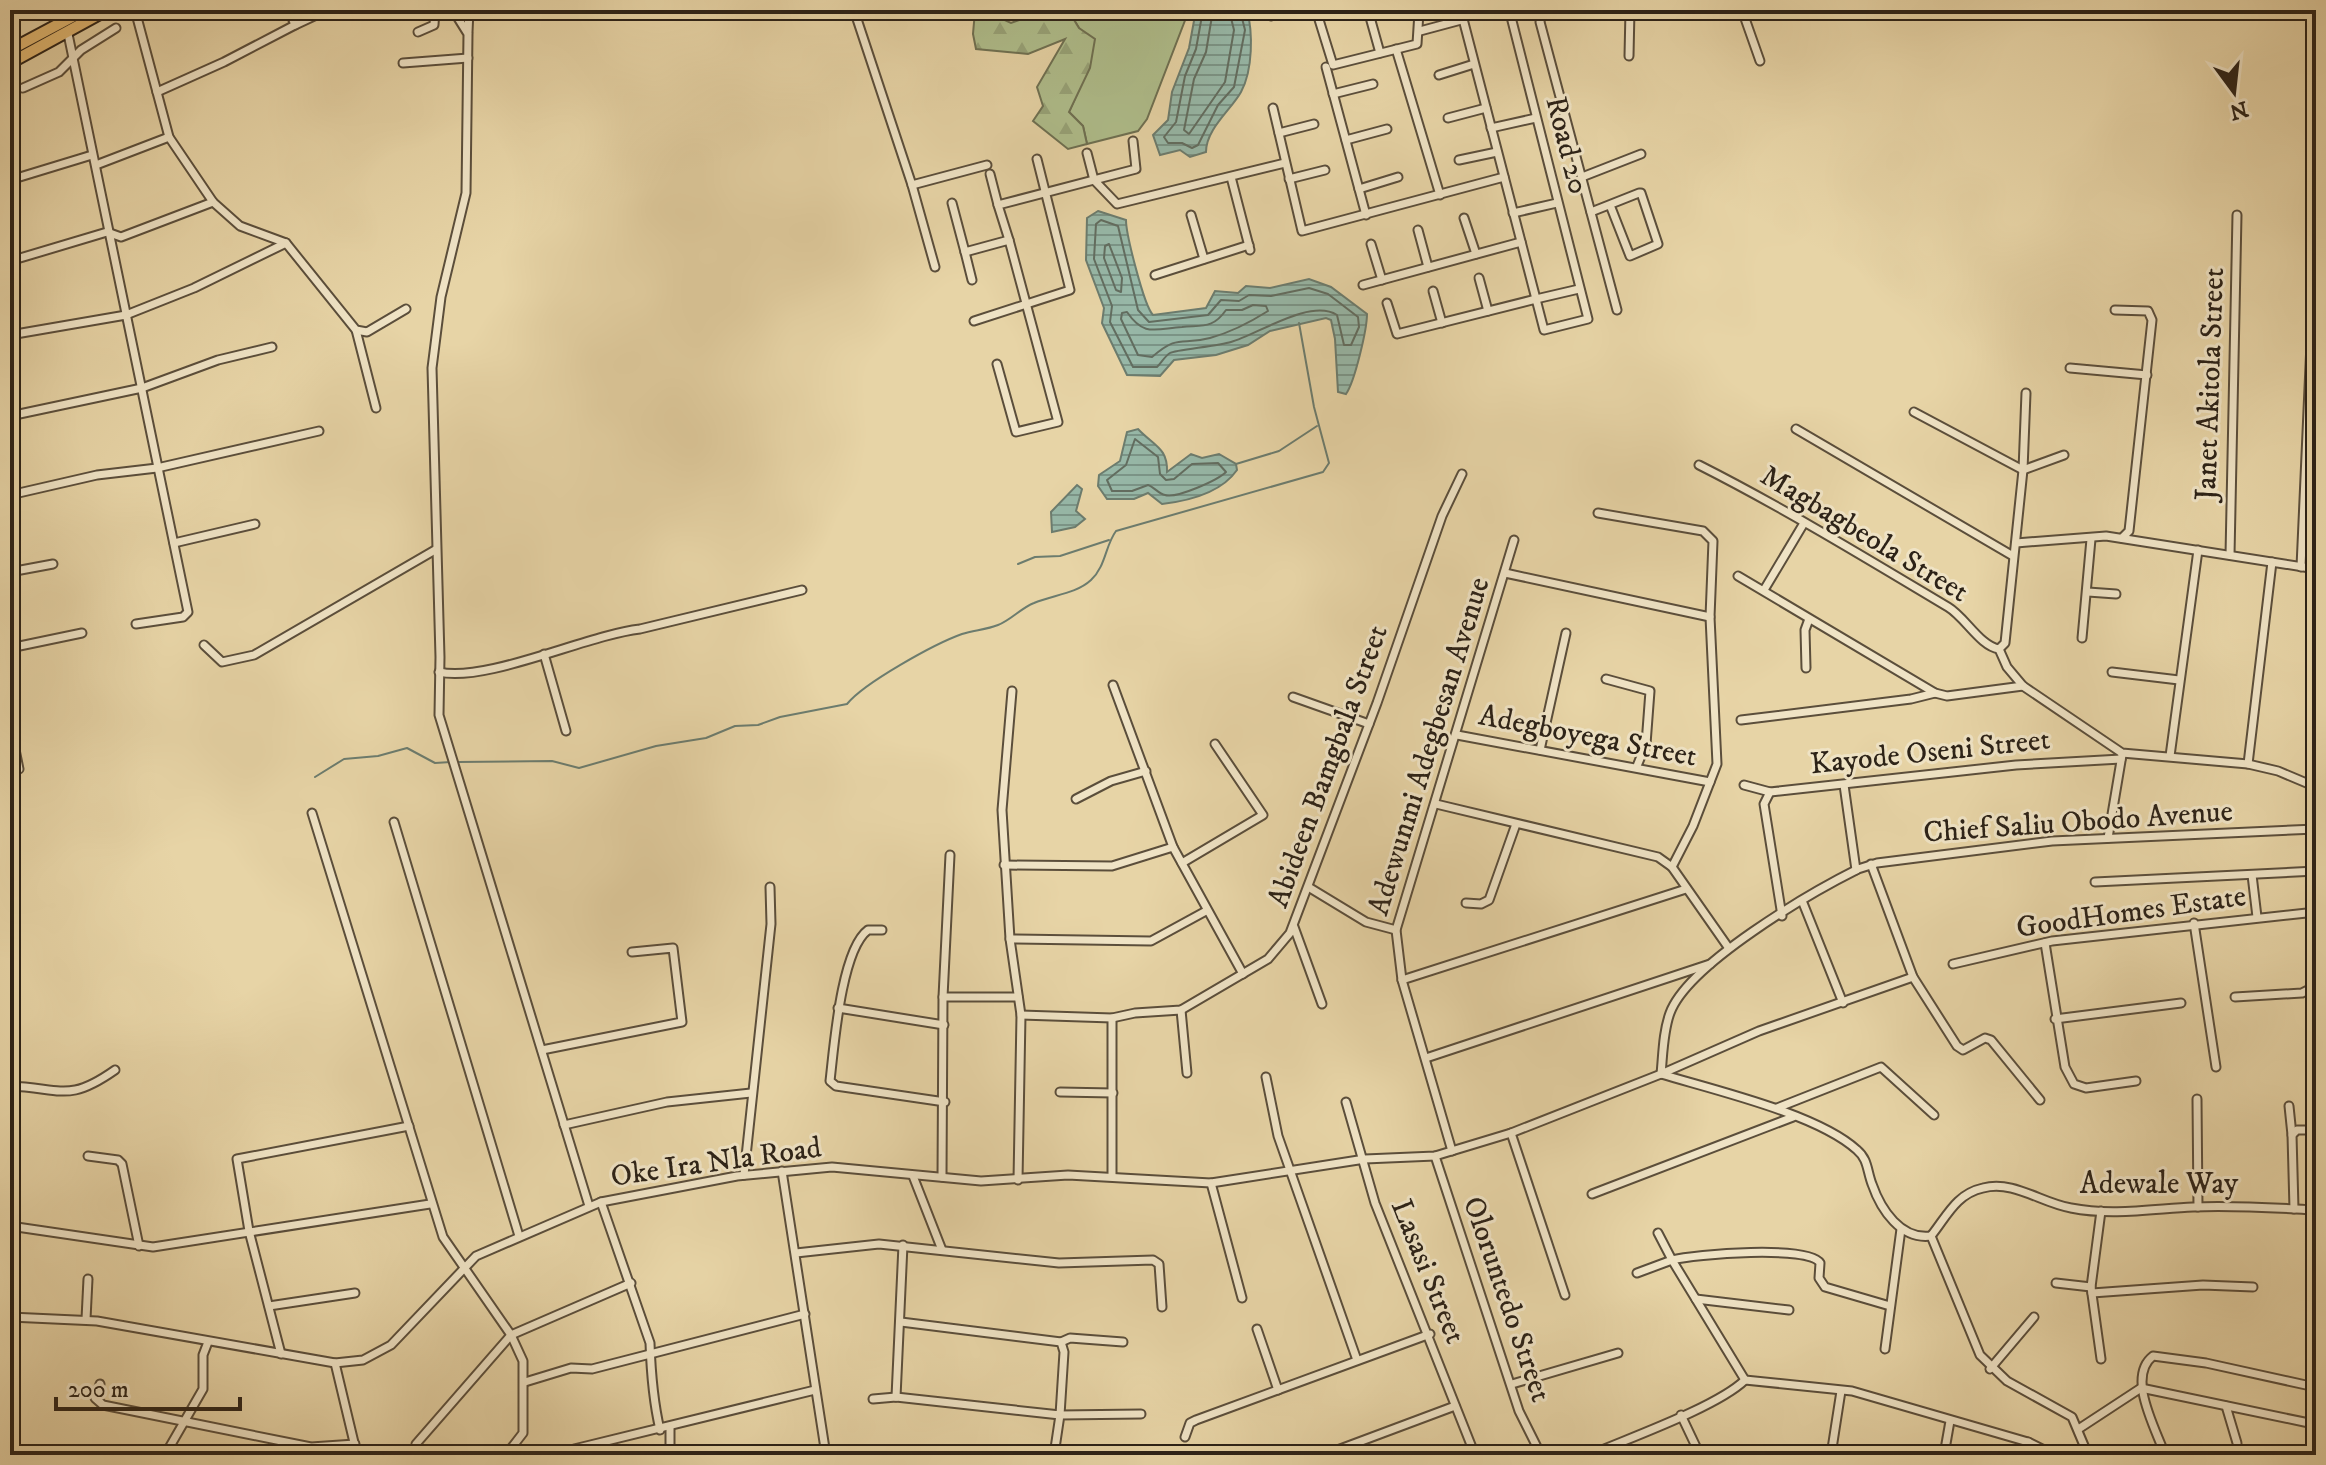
<svg xmlns="http://www.w3.org/2000/svg" width="2326" height="1465" viewBox="0 0 2326 1465" font-family="'IM FELL DW Pica',serif">
	<style>
		.grass { fill: #afbe8c; stroke: #6e7052; stroke-width: 2 }
		.forest { fill: url(#forest-firs); stroke: #6e7052; stroke-width: 2 }
		.water { fill: url(#water-rules); stroke: #6c7c6e; stroke-width: 2 }
		.lines { fill: none; stroke-linecap: round; stroke-linejoin: round }
		.shore { stroke: #626d60; stroke-width: 2 }
		.stream { stroke: #6c7c6e; stroke-width: 2 }
		.minor-casing { stroke: #5b4e3b; stroke-width: 11 }
		.highway-casing { stroke: #2c2217; stroke-width: 14 }
		.minor { stroke: #efe3c5; stroke-width: 7 }
		.highway { stroke: #e4ba73; stroke-width: 10 }
		.labels { text-anchor: middle; stroke-width: 6; stroke-linejoin: round; paint-order: stroke }
		.street-label { font-size: 30px; fill: #2c2217; stroke: #efe3c5 }
	</style>
	<defs>
		<pattern id="forest-firs" width="22" height="20" patternUnits="userSpaceOnUse" patternTransform="scale(2)"><rect width="22" height="20" fill="#afbe8c"/><path d="M5 1l3.5 6h-7zM16 11l3.5 6h-7z" fill="#97a378"/></pattern>
		<pattern id="water-rules" width="6" height="5" patternUnits="userSpaceOnUse" patternTransform="scale(2)"><rect width="6" height="5" fill="#97b8a8"/><path d="M0 2.5h6" fill="none" stroke="#7b9588"/></pattern>
	</defs>
	<rect width="100%" height="100%" fill="#e7d4a6"/>
	<filter id="stains"><feTurbulence type="fractalNoise" baseFrequency=".0025" numOctaves="4"/><feColorMatrix values="0 0 0 0 .2 0 0 0 0 .09 0 0 0 0 .02 0 0 0 .5 -.17"/></filter>
	<radialGradient id="worn" r=".72"><stop offset=".6" stop-color="#630" stop-opacity="0"/><stop offset="1" stop-color="#630" stop-opacity=".3"/></radialGradient>
	<!-- grass -->
	<path class="grass" d="M1068,10H1189L1147,119L1138,131L1087,144L1083,126L1069,112L1077,94L1079,28Z"/>
	<!-- forest -->
	<path class="forest" d="M1026,10H1068L1079,28L1095,39L1090,68L1069,112L1083,126L1087,144L1068,149L1033,121L1043,106L1037,87L1065,39L1028,54L976,49L973,34L975,11L987,12L1011,23L1027,17Z"/>
	<!-- water -->
	<g class="water">
		<path d="M1196,10H1247C1253,32 1253,70 1241,92C1231,110 1206,129 1206,152L1190,157L1180,150L1160,155L1153,135L1168,120L1172,92L1189,48Z"/>
		<path d="M1098,211L1126,220C1126,234 1144,306 1153,315L1206,308L1215,291L1238,293L1246,286L1270,288L1309,279L1331,287L1367,314C1367,329 1355,381 1346,394L1338,392L1335,339L1331,320L1326,318L1270,331L1248,345L1216,355L1174,360L1160,376L1127,375L1102,323L1104,308L1086,260L1087,218Z"/>
		<path d="M1138,429C1154,446 1168,448 1167,472L1191,454L1202,458L1219,454L1236,464L1237,470C1221,493 1188,501 1162,504L1148,493L1134,499H1107L1098,486L1099,475L1120,461L1127,432Z"/>
		<path d="M1077,485L1082,489L1076,511L1085,519L1075,527L1052,532L1051,512Z"/>
	</g>
	<g class="lines">
		<!-- shore -->
		<g class="shore">
			<path d="M1203,10L1196,49L1185,76L1176,122L1164,137L1168,143H1182L1192,148L1198,145L1218,105L1234,87L1245,30L1240,10"/>
			<path d="M1213,10L1206,52L1194,79L1184,130L1189,134L1225,82L1234,30L1229,10"/>
			<path d="M1101,220L1118,226L1138,310L1149,322L1208,315L1221,300L1239,301L1249,295L1271,296L1309,288L1328,294L1358,317L1359,327L1351,345H1344L1337,315C1310,298 1257,335 1231,342C1218,346 1175,350 1170,353C1165,356 1161,363 1157,367H1133L1110,322L1112,306L1094,259L1096,224Z"/>
			<path d="M1109,244L1122,278L1121,292L1116,290L1104,258L1105,246Z"/>
			<path d="M1253,305L1266,306L1268,311C1249,323 1232,332 1210,338C1181,346 1180,333 1152,357L1138,355L1121,319L1122,313L1127,312C1144,337 1155,329 1182,327C1202,325 1213,329 1226,310H1242Z"/>
			<path d="M1135,439L1158,457L1160,474L1166,480L1174,479L1192,464L1218,463L1226,472C1218,480 1176,499 1165,495C1159,494 1154,487 1148,485L1132,491H1112L1107,480L1126,465Z"/>
		</g>
		<!-- stream -->
		<g class="stream">
			<path d="M1236,464L1279,451L1317,426"/>
			<path d="M1018,564L1035,557L1060,556L1109,540"/>
			<path d="M458,762L552,761L579,768L656,746L706,738L735,726L758,725L780,717L847,704C864,683 934,644 962,634C973,630 986,630 998,625C1011,620 1021,608 1034,603C1052,595 1076,594 1091,580C1106,566 1105,546 1116,531L1323,472L1329,463L1314,407L1299,323"/>
			<path d="M315,777L344,759L378,756L407,748L435,763L451,762"/>
		</g>
		<!-- minor casing -->
		<g class="minor-casing">
			<g id="minor">
				<path d="M135,10L169,137L213,202L240,226L286,243L356,330L367,332L406,309"/>
				<path d="M289,10L295,25L327,10"/>
				<path d="M453,10L468,34L466,193L441,297L432,368L440,657L439,715L589,1206"/>
				<path d="M854,10L912,185L935,267"/>
				<path d="M1316,10L1333,65L1417,44L1419,12"/>
				<path d="M1368,10L1380,53"/>
				<path d="M1398,10L1440,13"/>
				<path d="M1440,10V13L1463,19L1536,299L1579,289"/>
				<path d="M1542,10L1540,22L1617,310"/>
				<path d="M1742,10L1760,61"/>
				<path d="M1271,16L1294,10"/>
				<path d="M1420,31L1461,20"/>
				<path d="M418,32L434,25L435,10"/>
				<path d="M468,32L469,10"/>
				<path d="M68,34L188,612L183,617L136,624"/>
				<path d="M1396,49L1440,195"/>
				<path d="M1629,56L1630,10"/>
				<path d="M403,63L468,58"/>
				<path d="M1326,67L1366,215"/>
				<path d="M1439,75L1474,64"/>
				<path d="M23,88L59,72L81,50L116,28"/>
				<path d="M157,92L224,62L295,25"/>
				<path d="M1333,94L1373,84"/>
				<path d="M1273,108L1302,231L1504,177"/>
				<path d="M1448,118L1486,108"/>
				<path d="M1491,128L1536,118"/>
				<path d="M1279,133L1314,124"/>
				<path d="M1346,140L1387,129"/>
				<path d="M1087,153L1094,180L1117,204L1285,163"/>
				<path d="M1459,160L1497,152"/>
				<path d="M96,165L169,137"/>
				<path d="M990,174L998,205"/>
				<path d="M1231,177L1250,250"/>
				<path d="M1582,177L1641,154"/>
				<path d="M1289,179L1325,170"/>
				<path d="M10,180L92,155"/>
				<path d="M912,185L987,165"/>
				<path d="M1359,189L1398,177"/>
				<path d="M952,203L965,252L1009,240L998,205L1136,169L1133,141"/>
				<path d="M1591,212L1639,193H1641L1658,244L1630,256L1610,205"/>
				<path d="M1513,213L1557,203"/>
				<path d="M1191,215L1204,259"/>
				<path d="M1464,218L1476,254"/>
				<path d="M1418,230L1428,267"/>
				<path d="M1371,244L1382,280"/>
				<path d="M965,252L972,280"/>
				<path d="M10,261L107,232L121,237L213,202"/>
				<path d="M1155,275L1249,245"/>
				<path d="M1479,278L1488,311"/>
				<path d="M1363,285L1521,242"/>
				<path d="M1433,291L1442,323"/>
				<path d="M1387,303L1397,334L1536,299L1544,330L1588,319L1510,13"/>
				<path d="M2115,310L2148,311L2152,320L2129,531L2122,538"/>
				<path d="M974,321L1070,290L1037,159"/>
				<path d="M356,330L376,408"/>
				<path d="M10,335L126,315L194,288L286,243"/>
				<path d="M997,364L1016,432L1058,422L1009,240"/>
				<path d="M2070,368L2147,375"/>
				<path d="M1914,412L2023,470L2064,455"/>
				<path d="M10,416L142,388L218,360L272,347"/>
				<path d="M1796,429L2013,556"/>
				<path d="M1699,465C1784,508 1866,558 1948,607C1965,617 1980,646 1999,649"/>
				<path d="M10,495L97,475L157,468L319,431"/>
				<path d="M1598,513L1703,531L1713,541L1710,617L1717,764L1693,826L1672,867"/>
				<path d="M174,543L255,524"/>
				<path d="M2016,543L2106,536L2316,569"/>
				<path d="M2230,555L2237,215"/>
				<path d="M2301,567L2315,254L2313,152L2316,148"/>
				<path d="M10,572L53,564"/>
				<path d="M1505,573L1710,617"/>
				<path d="M1738,576L1935,693L1947,696L2023,686"/>
				<path d="M1764,590L1804,523"/>
				<path d="M2088,592L2116,594"/>
				<path d="M2082,638L2091,539"/>
				<path d="M204,645L222,662L254,655L435,550"/>
				<path d="M10,648L82,633"/>
				<path d="M1999,649L2007,667L2023,686L2122,753L2248,764L2278,771L2316,787"/>
				<path d="M1999,649L2005,643L2023,470L2026,393"/>
				<path d="M544,654L566,731"/>
				<path d="M1806,668L1805,630L1809,619"/>
				<path d="M439,672C486,683 587,635 640,629L802,590"/>
				<path d="M2112,672L2179,680"/>
				<path d="M1606,679L1650,691L1646,744L1637,766"/>
				<path d="M1113,685L1173,847L1243,974"/>
				<path d="M1012,691L1002,810L1010,939L1021,1015L1018,1180"/>
				<path d="M1293,697L1369,724"/>
				<path d="M1741,720L1911,699L1935,693"/>
				<path d="M10,725L19,769"/>
				<path d="M1457,735L1710,782"/>
				<path d="M1540,750L1566,633"/>
				<path d="M2170,756L2198,550"/>
				<path d="M2248,764L2272,562"/>
				<path d="M1744,785L1770,792L2016,765L2121,759"/>
				<path d="M1844,785L1856,870"/>
				<path d="M1770,792L1764,804L1782,916"/>
				<path d="M1076,799L1111,781L1146,771"/>
				<path d="M1436,804L1658,857L1672,867L1728,947"/>
				<path d="M312,813L443,1237L511,1335L523,1361V1433L506,1455"/>
				<path d="M394,822L519,1236"/>
				<path d="M2108,838L2122,755"/>
				<path d="M1182,863L1263,815L1215,744"/>
				<path d="M1871,864L1913,977L1957,1046L1963,1050L1985,1038L1991,1040L2040,1100"/>
				<path d="M1004,865L1112,866L1173,847"/>
				<path d="M2252,875L2257,917"/>
				<path d="M2095,882L2316,871"/>
				<path d="M1310,888L1366,922L1396,930"/>
				<path d="M1466,903L1481,904L1489,900L1516,824"/>
				<path d="M1803,903L1843,1003"/>
				<path d="M2194,923L2216,1067"/>
				<path d="M1294,927L1322,1004"/>
				<path d="M882,930H868C841,950 834,1047 830,1081L836,1086L945,1102"/>
				<path d="M1010,939L1151,941L1206,911"/>
				<path d="M2045,943L2065,1067L2074,1084L2086,1088L2136,1081"/>
				<path d="M1953,964L2052,941L2316,912"/>
				<path d="M1402,980L1686,889"/>
				<path d="M943,997H1018"/>
				<path d="M2235,997L2302,993L2316,986"/>
				<path d="M838,1008L944,1025"/>
				<path d="M1181,1010L1187,1073"/>
				<path d="M1021,1015L1112,1018L1135,1013L1181,1010L1268,959L1290,933L1377,703L1442,516L1462,474"/>
				<path d="M2055,1019L2181,1003"/>
				<path d="M2313,1036L2316,1005"/>
				<path d="M542,1050L682,1022L673,948L632,952"/>
				<path d="M1426,1058L1710,964"/>
				<path d="M1661,1074C1663,1054 1663,1032 1670,1013C1688,964 1810,893 1858,869L1877,863L2052,841L2316,829"/>
				<path d="M1661,1074C1714,1090 1818,1114 1857,1150C1868,1159 1867,1171 1872,1184C1881,1210 1901,1240 1931,1236"/>
				<path d="M1266,1077L1278,1136L1357,1360"/>
				<path d="M10,1086C62,1088 68,1103 115,1070"/>
				<path d="M1060,1092L1113,1093"/>
				<path d="M2197,1099L2198,1207"/>
				<path d="M1346,1102L1375,1203L1475,1455"/>
				<path d="M2289,1106L2292,1135"/>
				<path d="M1777,1108L1881,1067L1934,1115"/>
				<path d="M564,1125L667,1102L751,1093"/>
				<path d="M1511,1133L1565,1295"/>
				<path d="M1452,1151L1402,980L1396,930L1514,540"/>
				<path d="M88,1156L118,1160L122,1164L139,1246"/>
				<path d="M1435,1156L1519,1411L1541,1455"/>
				<path d="M782,1171L826,1455"/>
				<path d="M744,1175L771,924L770,887"/>
				<path d="M913,1176L942,1250"/>
				<path d="M1112,1176V1018"/>
				<path d="M942,1177L943,997L950,855"/>
				<path d="M1211,1183L1242,1298"/>
				<path d="M1592,1194L1793,1117"/>
				<path d="M601,1202L650,1343C651,1373 653,1400 660,1430"/>
				<path d="M2294,1209L2292,1135L2297,1130H2316"/>
				<path d="M2101,1211L2091,1287L2101,1359"/>
				<path d="M10,1226L153,1247L430,1204"/>
				<path d="M1931,1236C1947,1216 1956,1194 1983,1188C2014,1180 2041,1203 2071,1208C2111,1216 2153,1209 2193,1207C2234,1205 2275,1208 2316,1210"/>
				<path d="M1931,1236L1980,1355L2007,1381L2072,1417L2088,1455"/>
				<path d="M796,1253L879,1244L1059,1263L1153,1260L1159,1264L1162,1307"/>
				<path d="M1637,1273L1672,1260L1658,1233"/>
				<path d="M2056,1283L2091,1287"/>
				<path d="M2092,1293L2203,1285L2253,1287"/>
				<path d="M1696,1299L1789,1310"/>
				<path d="M269,1306L355,1293"/>
				<path d="M10,1317L97,1321L335,1363L363,1360L391,1345L476,1256L601,1202L737,1176L832,1167L981,1181L1068,1175L1211,1183L1365,1159L1435,1156L1511,1133L1661,1074L1759,1031L1913,977"/>
				<path d="M86,1319L88,1279"/>
				<path d="M1257,1329L1278,1390"/>
				<path d="M1061,1342L1070,1338L1123,1342"/>
				<path d="M1885,1349L1901,1229"/>
				<path d="M281,1354L249,1231L237,1159L409,1126"/>
				<path d="M335,1363L357,1455"/>
				<path d="M1990,1369L2034,1317"/>
				<path d="M1745,1380L1672,1260C1694,1254 1810,1245 1820,1263L1819,1278L1825,1287L1890,1306"/>
				<path d="M1745,1380L1852,1391L2028,1442L2054,1455"/>
				<path d="M525,1382L571,1368L592,1369L805,1314"/>
				<path d="M100,1384L95,1398L103,1405L311,1447L355,1444"/>
				<path d="M1512,1384L1618,1353"/>
				<path d="M896,1397L903,1245"/>
				<path d="M873,1399L896,1397L1060,1415L1064,1352L1061,1342L901,1322"/>
				<path d="M2226,1406L2237,1443"/>
				<path d="M1681,1415L1700,1455"/>
				<path d="M670,1428V1455"/>
				<path d="M2080,1428L2141,1388L2309,1423"/>
				<path d="M1185,1437L1190,1423L1196,1420L1430,1334"/>
				<path d="M416,1444L511,1335L631,1283"/>
				<path d="M574,1449L815,1390"/>
				<path d="M165,1455L203,1389V1355L208,1342"/>
				<path d="M1054,1455L1060,1415L1141,1414"/>
				<path d="M1324,1455L1455,1406"/>
				<path d="M1590,1455C1629,1438 1717,1407 1745,1380"/>
				<path d="M1831,1455L1841,1391"/>
				<path d="M1944,1455L1950,1421"/>
				<path d="M2025,1455L2028,1442"/>
				<path d="M2165,1455C2156,1429 2126,1377 2153,1356L2206,1363L2306,1385L2314,1383L2316,1373"/>
			</g>
		</g>
		<!-- highway casing -->
		<g class="highway-casing">
			<g id="highway">
				<path d="M10,50L85,10"/>
				<path d="M10,63L107,10"/>
			</g>
		</g>
		<!-- minor -->
		<use href="#minor" class="minor"/>
		<!-- highway -->
		<use href="#highway" class="highway"/>
	</g>
	<g class="labels">
		<!-- street labels -->
		<g class="street-label">
			<text transform="translate(1568 145) rotate(76)" y="10">Road 20</text>
			<text transform="translate(2209 384) rotate(-88)" y="10">Janet Akitola Street</text>
			<text transform="translate(1865 533) rotate(31)" y="10">Magbagbeola Street</text>
			<text transform="translate(1588 735) rotate(11)" y="10">Adegboyega Street</text>
			<text transform="translate(1428 746) rotate(-73)" y="10">Adewunmi Adegbesan Avenue</text>
			<text transform="translate(1930 751) rotate(-6)" y="10">Kayode Oseni Street</text>
			<text transform="translate(1327 766) rotate(-70)" y="10">Abideen Bamgbala Street</text>
			<text transform="translate(2078 821) rotate(-4)" y="10">Chief Saliu Obodo Avenue</text>
			<text transform="translate(2131 911) rotate(-8)" y="10">GoodHomes Estate</text>
			<text transform="translate(716 1161) rotate(-8)" y="10">Oke Ira Nla Road</text>
			<text x="2159" y="1193">Adewale Way</text>
			<text transform="translate(1429 1271) rotate(68)" y="10">Lasasi Street</text>
			<text transform="translate(1508 1299) rotate(71)" y="10">Oloruntedo Street</text>
		</g>
	</g>
	<!-- margin -->
	<rect width="2326" height="1465" fill="none" stroke="#e7d4a6" stroke-width="40"/>
	<rect x="12" y="12" width="2302" height="1441" fill="none" stroke="#2c2217" stroke-width="4"/>
	<rect x="20" y="20" width="2286" height="1425" fill="none" stroke="#2c2217" stroke-width="2"/>
	<!-- north arrow -->
	<g transform="translate(2234 92) rotate(165)" stroke="#efe3c5" stroke-width="6" paint-order="stroke">
	<path d="M0-6L14 30L0 20L-14 30Z" fill="#2c2217"/>
	<text y="-12" font-size="22" font-weight="bold" text-anchor="middle" fill="#2c2217">N</text>
	</g>
	<!-- scale -->
	<path d="M56 1397v12h184v-12" fill="none" stroke="#2c2217" stroke-width="4"/>
	<text x="68" y="1397" font-size="24" fill="#2c2217" stroke="#efe3c5" stroke-width="6" paint-order="stroke">200 m</text>
	<rect width="100%" height="100%" filter="url(#stains)"/>
	<rect width="100%" height="100%" fill="url(#worn)"/>
</svg>
